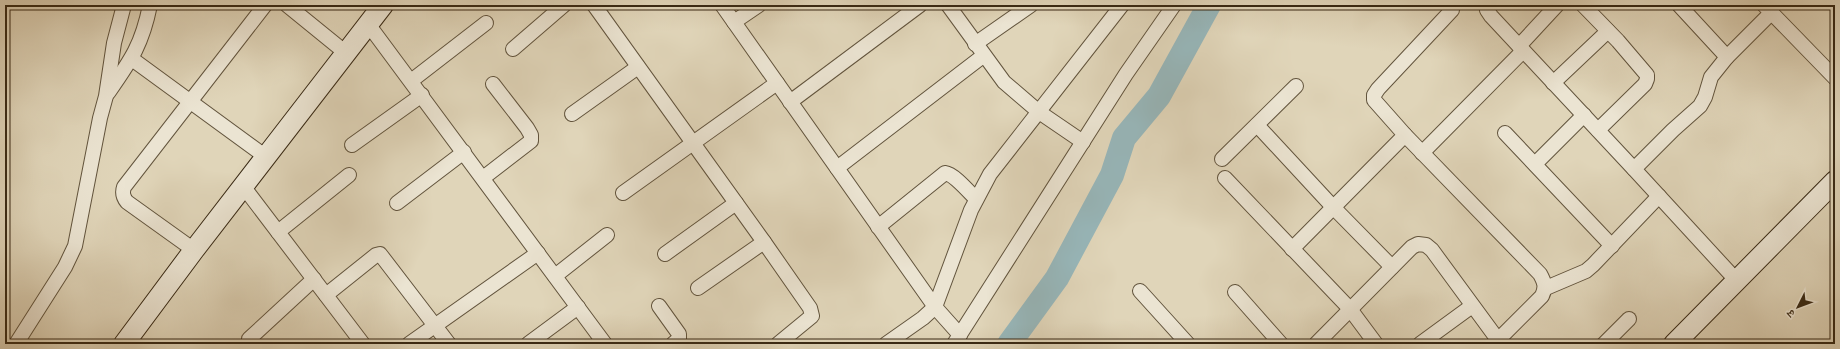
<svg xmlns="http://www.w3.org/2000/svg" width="1840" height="349" viewBox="0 0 1840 349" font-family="'IM FELL English','Noto Serif Devanagari',serif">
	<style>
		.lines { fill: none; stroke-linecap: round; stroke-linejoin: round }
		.river { stroke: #97b6b9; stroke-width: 24 }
		.street-casing { stroke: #62543d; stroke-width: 16 }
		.secondary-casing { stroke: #382914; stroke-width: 22 }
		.street { stroke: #ebe4d2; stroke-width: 14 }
		.secondary { stroke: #ebe4d2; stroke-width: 20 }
	</style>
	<rect width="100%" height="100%" fill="#e0d5b9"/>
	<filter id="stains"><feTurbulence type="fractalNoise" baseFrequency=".005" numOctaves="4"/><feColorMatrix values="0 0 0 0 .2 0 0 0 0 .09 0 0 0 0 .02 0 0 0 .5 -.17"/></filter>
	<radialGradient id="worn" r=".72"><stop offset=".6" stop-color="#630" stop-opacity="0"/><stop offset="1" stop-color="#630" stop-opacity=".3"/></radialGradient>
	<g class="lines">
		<!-- river -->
		<path class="river" d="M1009,344L1057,278L1112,175L1124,138L1159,96L1209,5"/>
		<!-- street casing -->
		<g class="street-casing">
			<g id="street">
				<path d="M287,5L346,53"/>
				<path d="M594,5L764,242L810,308L812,316L778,344"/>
				<path d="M722,5L935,307L960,335"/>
				<path d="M948,5L1004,82L1039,112L1083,142"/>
				<path d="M1490,5L1487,10L1491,16L1634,169L1737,281"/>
				<path d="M1583,5L1618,41L1647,75V79L1645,84L1598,130"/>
				<path d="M1679,5L1727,57L1772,12"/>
				<path d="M1764,5L1835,78"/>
				<path d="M1452,10L1378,89L1374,95V100L1405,135L1540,274C1545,283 1546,287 1542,296L1498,340"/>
				<path d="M734,22L759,5"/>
				<path d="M368,24L605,344"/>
				<path d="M975,44L1031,5"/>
				<path d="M1519,46L1557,5"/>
				<path d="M513,49L564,5"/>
				<path d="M132,59L266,157"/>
				<path d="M411,81L486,23"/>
				<path d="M1553,83L1608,31"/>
				<path d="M108,93C131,60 142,45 150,5"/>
				<path d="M790,102L920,5"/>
				<path d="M572,114L638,67"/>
				<path d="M1257,125L1333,207L1392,267"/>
				<path d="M1505,133L1612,246"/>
				<path d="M352,145L422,95"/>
				<path d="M1422,153L1523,51"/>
				<path d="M1222,159L1296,86"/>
				<path d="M1535,164L1584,115"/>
				<path d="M837,168L983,56"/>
				<path d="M1634,169L1673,130L1700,106L1705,97L1711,77L1727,57"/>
				<path d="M483,178L531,141V135L527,128L493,84"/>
				<path d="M1225,178L1350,309L1376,344"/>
				<path d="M243,186L363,344"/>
				<path d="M623,193L777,83"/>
				<path d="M397,203L464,152"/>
				<path d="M878,227L945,173C954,174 969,192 976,199"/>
				<path d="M278,232L349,175"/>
				<path d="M1292,249L1405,135"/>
				<path d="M194,250L127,202C123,197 122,193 124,187L265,5"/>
				<path d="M665,254L736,203"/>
				<path d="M555,276L607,235"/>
				<path d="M698,288L764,242"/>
				<path d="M1546,288L1586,271L1593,265L1659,196"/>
				<path d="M1140,291L1188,344"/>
				<path d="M1235,292L1281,344"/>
				<path d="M326,295L376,255L380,254L449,344"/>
				<path d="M659,306L679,334V339L673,344"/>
				<path d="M249,339L314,279"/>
				<path d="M16,344L65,267L75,246L100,118L106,96L114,43L124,5"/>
				<path d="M409,344L538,253"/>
				<path d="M528,344L578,307"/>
				<path d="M886,344L923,318L935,307L971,210L990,174L1122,5"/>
				<path d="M954,344L1126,74L1174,5"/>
				<path d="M1316,344L1412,247L1418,244L1426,245L1432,250L1501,344"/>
				<path d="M1420,344L1472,306"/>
				<path d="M1604,344L1629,319"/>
			</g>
		</g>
		<!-- secondary casing -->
		<g class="secondary-casing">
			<g id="secondary">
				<path d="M124,344L194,250L383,5"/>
				<path d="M1674,344L1835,181"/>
			</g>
		</g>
		<!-- street -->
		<use href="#street" class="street"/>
		<!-- secondary -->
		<use href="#secondary" class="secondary"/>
	</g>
	<!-- margin -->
	<rect width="1840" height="349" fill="none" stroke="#e0d5b9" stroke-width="20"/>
	<rect x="6" y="6" width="1828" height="337" fill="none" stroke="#382914" stroke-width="2"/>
	<rect x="10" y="10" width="1820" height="329" fill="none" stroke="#382914"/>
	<!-- north arrow -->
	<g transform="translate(1798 307) rotate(228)" stroke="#ebe4d2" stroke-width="3" paint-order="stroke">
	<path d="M0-3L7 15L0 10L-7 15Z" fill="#382914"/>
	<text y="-6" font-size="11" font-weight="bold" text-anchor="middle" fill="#382914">उ</text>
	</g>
	<rect width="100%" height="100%" filter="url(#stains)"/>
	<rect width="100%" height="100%" fill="url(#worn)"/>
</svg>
